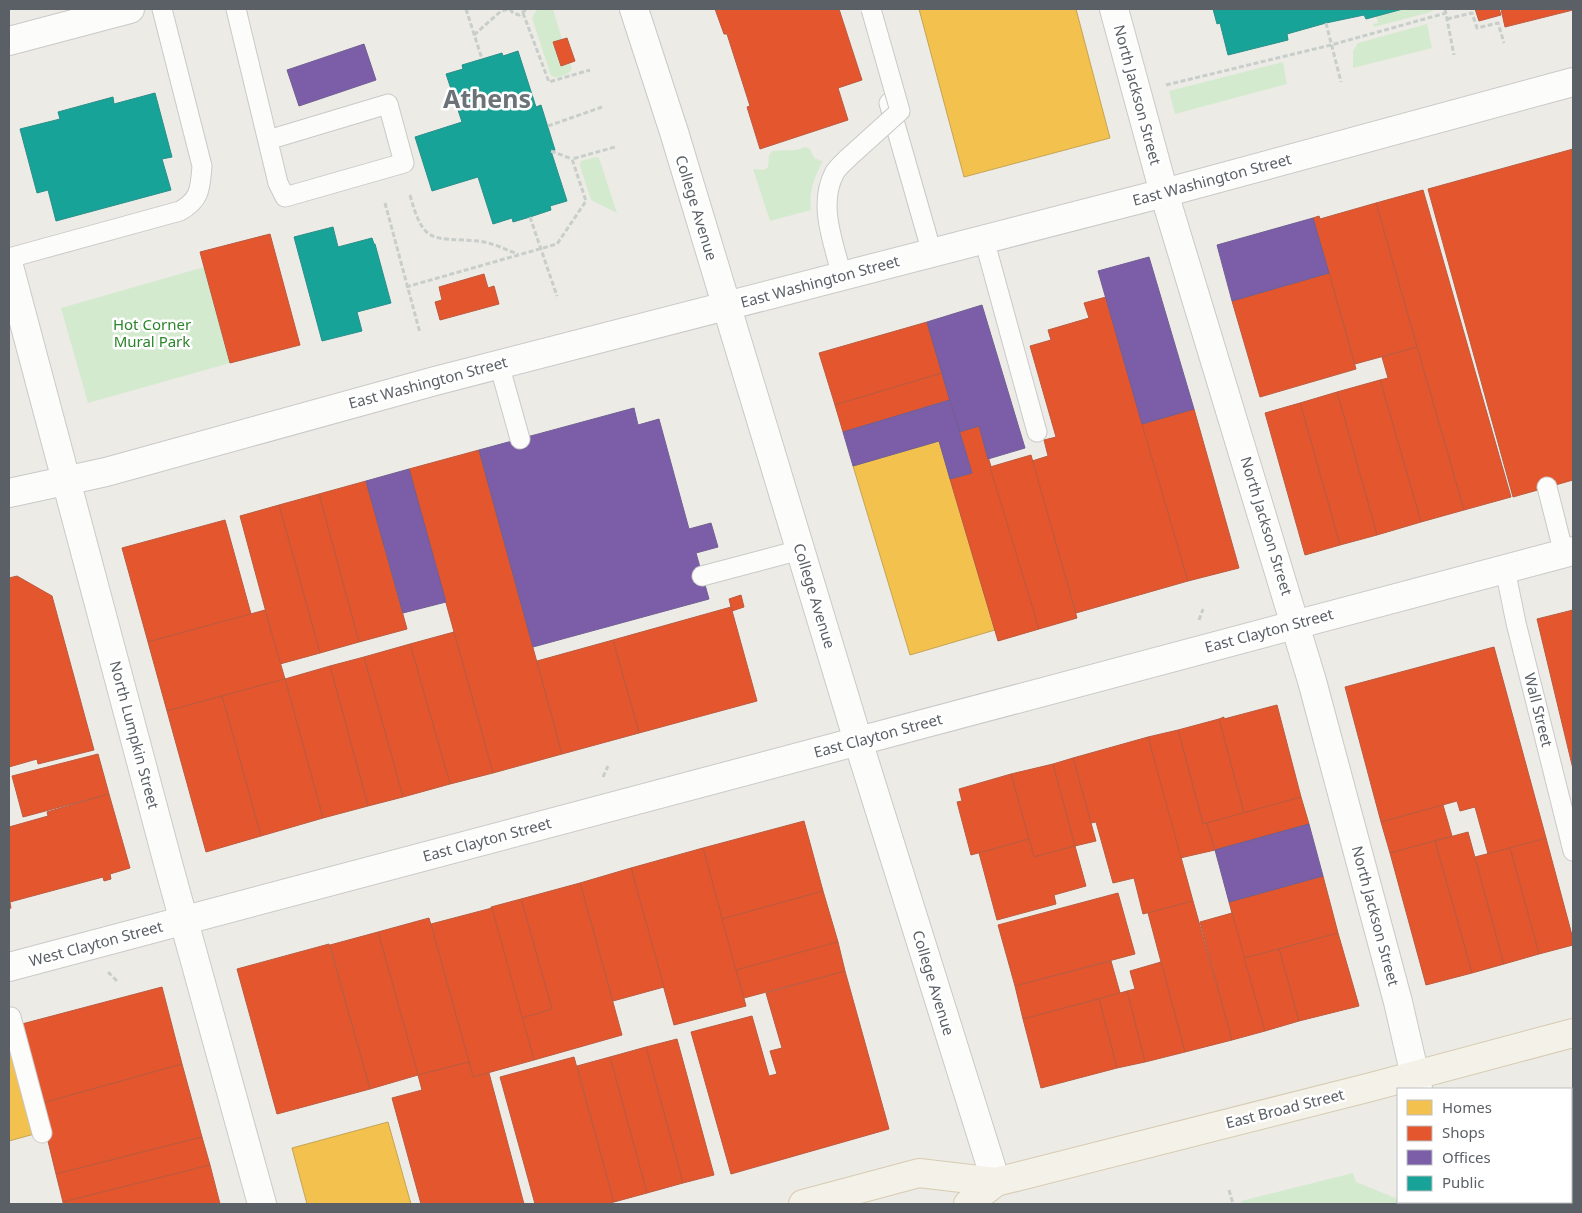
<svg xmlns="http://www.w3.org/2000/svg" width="1582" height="1213" viewBox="0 0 1582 1213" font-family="'Noto Sans',sans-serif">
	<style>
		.green { fill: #d4eacf }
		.homes { fill: #f2c14e; stroke: #c5a455 }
		.shops { fill: #e4572e; stroke: #bb5a3f }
		.offices { fill: #7b5ea7; stroke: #715f94 }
		.public { fill: #17a398; stroke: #2b8f89 }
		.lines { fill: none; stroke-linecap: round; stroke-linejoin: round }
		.service-casing { stroke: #c9c9c9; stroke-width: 21 }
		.pedestrian-casing { stroke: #c9c9c9; stroke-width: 30 }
		.minor-casing { stroke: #c9c9c9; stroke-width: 30 }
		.tertiary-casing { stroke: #c9c9c9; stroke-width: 30 }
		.secondary-casing { stroke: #cacaca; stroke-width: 30 }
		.primary-casing { stroke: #d7cbb2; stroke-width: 30 }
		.path { stroke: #c8ceca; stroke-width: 3; stroke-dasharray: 5 2.5; stroke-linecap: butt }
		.service { stroke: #fcfcfb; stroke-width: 19 }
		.pedestrian { stroke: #fcfcfb; stroke-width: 28 }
		.minor { stroke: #fcfcfb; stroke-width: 28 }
		.tertiary { stroke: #fcfcfb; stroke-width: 28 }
		.secondary { stroke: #fcfcfb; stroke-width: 28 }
		.primary { stroke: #f3f1e8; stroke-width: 28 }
		.service-bridge-casing { stroke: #c9c9c9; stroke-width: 21; stroke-linecap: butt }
		.service-bridge { stroke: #fcfcfb; stroke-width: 19 }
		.labels { text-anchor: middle; stroke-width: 5; stroke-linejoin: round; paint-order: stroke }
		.street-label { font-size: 15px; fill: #5b6066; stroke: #fff }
		.park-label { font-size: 15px; fill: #2c852b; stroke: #fff }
		.town-label { font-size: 25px; font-weight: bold; fill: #6c7378; stroke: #fff }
	</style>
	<rect width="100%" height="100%" fill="#edebe6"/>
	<!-- green -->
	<g class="green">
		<path d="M537,9H553L562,39L554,42L561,66L570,63L572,69C568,75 558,79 551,76L532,18Z"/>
		<path d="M1403,9H1435L1431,12L1374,27L1373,24L1378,23L1376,16Z"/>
		<path d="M1427,24L1432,48L1353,68V51L1358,43Z"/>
		<path d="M1283,62L1287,84L1175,114L1169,91Z"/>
		<path d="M805,147L810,149C813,157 815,160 823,161C814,177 809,192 811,210L770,221L753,169L764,170L768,167L769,155L772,151L796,150Z"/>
		<path d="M596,157L599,158L617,213L591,200L580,166L581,161Z"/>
		<path d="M204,267L230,363L88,403L61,308Z"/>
		<path d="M1353,1173L1356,1182L1398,1199V1202H1401L1402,1204H1242L1241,1201Z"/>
	</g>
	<!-- homes -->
	<g class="homes">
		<path d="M919,9H1076L1110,138L964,177Z"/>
		<path d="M939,441L995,630L910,655L853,466Z"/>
		<path d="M9,1027L38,1133L9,1141Z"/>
		<path d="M388,1122L411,1204H307L292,1148Z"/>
	</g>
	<!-- shops -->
	<g class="shops">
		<path d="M715,9H839L862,80L838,88L848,120L760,149L747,107L750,106L727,34H724Z"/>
		<path d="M1475,9H1499L1501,15L1479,21Z"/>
		<path d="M1501,9H1573V10L1505,27Z"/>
		<path d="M567,38L575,61L561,66L553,42Z"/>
		<path d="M1573,149V480L1513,497L1428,189Z"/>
		<path d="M1423,190L1511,497L1464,510L1376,203Z"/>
		<path d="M1376,203L1417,347L1355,364L1313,218L1319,216L1320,219Z"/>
		<path d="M270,234L300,345L230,363L200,252Z"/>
		<path d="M1329,273L1356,369L1260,397L1232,301Z"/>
		<path d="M484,274L488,288L494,286L499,304L440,320L435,302L442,300L439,287Z"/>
		<path d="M1106,297L1188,581L1076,613L1032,461L1048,456L1044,440L1056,437L1030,346L1051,340L1048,330L1089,318L1084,303Z"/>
		<path d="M927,322L942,373L835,405L819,353Z"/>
		<path d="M1417,347L1464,510L1421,522L1380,380L1388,378L1382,357Z"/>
		<path d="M942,373L950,400L843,432L835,405Z"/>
		<path d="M1380,380L1421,522L1377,535L1337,392Z"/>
		<path d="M1337,392L1377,535L1340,545L1300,403Z"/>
		<path d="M1300,403L1340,545L1305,555L1265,413Z"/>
		<path d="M1194,409L1239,568L1188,581L1142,424Z"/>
		<path d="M979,426L1039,629L998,641L950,479L972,473L959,432Z"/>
		<path d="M479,450L562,754L493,773L409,469Z"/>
		<path d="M1031,455L1077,618L1039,629L990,467Z"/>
		<path d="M366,481L407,629L359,642L319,494Z"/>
		<path d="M319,494L359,642L320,653L279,505Z"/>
		<path d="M279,505L320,653L280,664L240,516Z"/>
		<path d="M225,520L251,614L148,642L122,548Z"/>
		<path d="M17,576L52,596L94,750L38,764L37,759L9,767V578Z"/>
		<path d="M741,595L744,607L732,611L729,599Z"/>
		<path d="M731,607L757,701L639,733L613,640Z"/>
		<path d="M265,610L285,679L167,711L148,642Z"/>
		<path d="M1573,610V769L1537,619Z"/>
		<path d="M454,632L493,773L450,784L410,644Z"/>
		<path d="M613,640L639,733L562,754L537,661Z"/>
		<path d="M410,644L450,784L403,797L364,657Z"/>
		<path d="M1494,647L1546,838L1488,854L1475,807L1460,811L1457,801L1381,822L1345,687Z"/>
		<path d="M364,657L403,797L368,806L330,666Z"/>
		<path d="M330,666L368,806L323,818L285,679Z"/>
		<path d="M285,679L323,818L261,836L222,696Z"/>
		<path d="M222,696L261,836L206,852L167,711Z"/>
		<path d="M1277,705L1301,797L1244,813L1219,719L1224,717V719Z"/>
		<path d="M1219,719L1244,813L1203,824L1178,730Z"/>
		<path d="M1178,730L1203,824L1207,823L1215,850L1180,858L1148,737Z"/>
		<path d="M1148,737L1193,901L1143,914L1134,878L1113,883L1096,822L1091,823L1073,758Z"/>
		<path d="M98,754L109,794L23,817L12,776Z"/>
		<path d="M1073,758L1096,841L1075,846L1053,764Z"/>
		<path d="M1053,764L1075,846L1034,857L1011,774Z"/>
		<path d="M1011,774L1029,839L971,855L957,802L962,801L959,789Z"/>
		<path d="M109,794L130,868L110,874L111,879L104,881L103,877L10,902L11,908L9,909V827L48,816L47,812Z"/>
		<path d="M1301,797L1309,824L1215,850L1207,823Z"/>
		<path d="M1443,805L1452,836L1390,853L1381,822Z"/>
		<path d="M804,821L823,891L722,919L703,848Z"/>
		<path d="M1468,832L1504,964L1472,973L1435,841Z"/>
		<path d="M1546,838L1573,939V945L1539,954L1510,848Z"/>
		<path d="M1029,839L1034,857L1075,846L1086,886L1054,895L1056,904L997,920L979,853Z"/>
		<path d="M1435,841L1472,973L1426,985L1390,853Z"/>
		<path d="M703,848L746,1006L674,1025L631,868Z"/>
		<path d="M1510,848L1539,954L1504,964L1475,857Z"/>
		<path d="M631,868L664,987L613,1001L580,883Z"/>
		<path d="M1323,876L1338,933L1244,958L1229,902Z"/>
		<path d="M580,883L622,1035L534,1060L522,1018L552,1009L521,899Z"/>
		<path d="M823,891L838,942L736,970L722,919Z"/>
		<path d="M1118,893L1135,954L1015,986L998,925Z"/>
		<path d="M521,899L552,1009L522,1018L491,907Z"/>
		<path d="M1193,901L1232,1040L1185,1052L1148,913Z"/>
		<path d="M492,908L534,1060L473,1077L431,924Z"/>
		<path d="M1232,913L1265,1031L1232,1040L1200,922Z"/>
		<path d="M429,918L469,1062L418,1075L378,932Z"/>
		<path d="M378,932L418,1075L370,1089L330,945Z"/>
		<path d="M1338,933L1359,1006L1299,1021L1279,949Z"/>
		<path d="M838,942L845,971L744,998L736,970Z"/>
		<path d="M329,944L370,1089L277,1114L237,969Z"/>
		<path d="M1279,949L1299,1021L1265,1031L1244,958Z"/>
		<path d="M1111,961L1120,993L1023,1019L1015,986Z"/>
		<path d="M1161,962L1185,1052L1145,1062L1127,991L1135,989L1130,971Z"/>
		<path d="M845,971L889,1129L731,1174L691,1032L752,1016L769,1076L777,1074L770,1051L782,1048L766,993Z"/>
		<path d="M162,987L182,1064L39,1104L18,1025Z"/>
		<path d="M1127,991L1145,1062L1117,1068L1099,999Z"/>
		<path d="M1099,999L1117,1068L1041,1088L1023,1019Z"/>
		<path d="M677,1039L714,1175L683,1183L646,1047Z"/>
		<path d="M646,1047L683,1183L647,1193L610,1057Z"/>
		<path d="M574,1057L614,1202L605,1204H535L500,1077Z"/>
		<path d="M610,1057L647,1193L614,1202L577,1066Z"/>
		<path d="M469,1062L473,1077L489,1073L524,1204H421L392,1098L422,1090L418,1075Z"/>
		<path d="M182,1064L202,1137L56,1174L39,1104Z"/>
		<path d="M1571,1122L1573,1132V1204H1534L1533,1202H1571Z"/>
		<path d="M202,1137L210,1165L63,1202L56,1174Z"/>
		<path d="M210,1165L220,1204H63V1202Z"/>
		<path d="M1482,1202H1533L1534,1204H1482Z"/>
	</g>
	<!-- offices -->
	<g class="offices">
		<path d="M364,44L376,80L299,106L287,70Z"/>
		<path d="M1313,218L1329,273L1232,301L1217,245Z"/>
		<path d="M1149,257L1194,409L1142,424L1098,271Z"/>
		<path d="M982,305L1025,448L988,459L979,426L959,432L927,322Z"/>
		<path d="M950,400L972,473L950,479L939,441L853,466L843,432Z"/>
		<path d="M634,408L638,425L659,419L689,529L711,523L718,547L696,553L709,599L533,647L479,450Z"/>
		<path d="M409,469L446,602L403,613L366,481Z"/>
		<path d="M1309,824L1323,876L1229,902L1215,850Z"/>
	</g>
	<!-- public -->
	<g class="public">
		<path d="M1213,9H1403L1366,19L1364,15L1326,23L1287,34L1288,40L1228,55L1220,23L1217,24Z"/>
		<path d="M518,51L536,107L541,105L555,150L551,151L567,201L550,206L551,210L530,217L513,222L512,218L493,224L478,177L432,191L415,137L462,122L446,74L463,69L462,65L502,53L503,56Z"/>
		<path d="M155,93L172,157L162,159L171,190L56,221L48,190L37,193L20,129L60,119L58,112L113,97L114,104Z"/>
		<path d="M333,227L338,247L372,238L374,244H375L391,303L357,312L362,331L322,341L294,237Z"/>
	</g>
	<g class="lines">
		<!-- service casing -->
		<g class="service-casing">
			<g id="service">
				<path d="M236,9L278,183L285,197L404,163L388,104L268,140"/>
				<path d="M889,103L932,253"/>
				<path d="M984,239L1037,432"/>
				<path d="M9,258L180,211C201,199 200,188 202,166L162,9"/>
				<path d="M842,276C834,244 817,204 835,172C838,167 844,162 848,158"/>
				<path d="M499,364L520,439"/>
				<path d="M1547,487L1564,554"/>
				<path d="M1505,569L1516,623L1573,851"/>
				<path d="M702,576L800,550"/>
				<path d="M11,1017L42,1133"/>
			</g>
		</g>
		<!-- pedestrian casing -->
		<g class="pedestrian-casing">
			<path id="pedestrian" d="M858,741L996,1182"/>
		</g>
		<!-- minor casing -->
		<g class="minor-casing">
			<g id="minor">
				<path d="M1114,9L1164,193L1312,681L1398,1002L1418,1089"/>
				<path d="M9,493L106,472L435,381L1164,193L1573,82"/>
				<path d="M1446,1202L1447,1204"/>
			</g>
		</g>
		<!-- tertiary casing -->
		<g class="tertiary-casing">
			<g id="tertiary">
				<path d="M634,9L674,132L858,741"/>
				<path d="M9,41L130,9"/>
				<path d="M9,967L1573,551"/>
			</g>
		</g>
		<!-- secondary casing -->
		<g class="secondary-casing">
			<path id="secondary" d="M9,266L169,867L262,1204"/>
		</g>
		<!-- primary casing -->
		<g class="primary-casing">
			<g id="primary">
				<path d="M803,1204L919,1173L996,1182L1371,1087L1573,1033"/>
				<path d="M968,1204L996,1182"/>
			</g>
		</g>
		<!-- path -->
		<g class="path">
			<path d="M466,9L482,59"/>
			<path d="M510,9L513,13L519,15L527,9"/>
			<path d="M1445,9L1454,55"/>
			<path d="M523,13L549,82L590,70"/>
			<path d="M1447,19L1472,13L1477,28L1498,23L1504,43"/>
			<path d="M1326,23L1341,82"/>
			<path d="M474,35L501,11L509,9"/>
			<path d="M1166,85L1331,45L1446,13"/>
			<path d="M548,126L602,107"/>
			<path d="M551,151L572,159"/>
			<path d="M410,195C424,246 432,237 478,241C491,242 506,250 518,254"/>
			<path d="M385,203L420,333"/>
			<path d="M530,217L557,296"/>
			<path d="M406,287L557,244L586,201L572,159L615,147"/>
			<path d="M1199,620L1203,609"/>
			<path d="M603,777L608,766"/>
			<path d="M108,972L118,982"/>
			<path d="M1229,1190L1233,1204"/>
		</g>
		<!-- service -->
		<use href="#service" class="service"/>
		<!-- pedestrian -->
		<use href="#pedestrian" class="pedestrian"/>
		<!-- minor -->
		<use href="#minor" class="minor"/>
		<!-- tertiary -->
		<use href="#tertiary" class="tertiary"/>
		<!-- secondary -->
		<use href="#secondary" class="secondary"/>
		<!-- primary -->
		<use href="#primary" class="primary"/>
		<!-- service-bridge casing -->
		<g class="service-bridge-casing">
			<path id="service-bridge" d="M848,158L900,111L871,9"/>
		</g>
		<!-- service-bridge -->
		<use href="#service-bridge" class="service-bridge"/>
	</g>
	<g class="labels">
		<!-- street labels -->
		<g class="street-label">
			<text transform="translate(1137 95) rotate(75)" y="5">North Jackson Street</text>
			<text transform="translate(1212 180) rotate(-15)" y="5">East Washington Street</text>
			<text transform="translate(696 208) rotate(73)" y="5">College Avenue</text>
			<text transform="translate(820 282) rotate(-15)" y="5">East Washington Street</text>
			<text transform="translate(428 383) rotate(-15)" y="5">East Washington Street</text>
			<text transform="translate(1266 526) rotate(73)" y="5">North Jackson Street</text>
			<text transform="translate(814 596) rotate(73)" y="5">College Avenue</text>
			<text transform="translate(1269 631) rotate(-15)" y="5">East Clayton Street</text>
			<text transform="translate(1538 710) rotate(76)" y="5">Wall Street</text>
			<text transform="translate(134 735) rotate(75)" y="5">North Lumpkin Street</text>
			<text transform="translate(878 736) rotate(-15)" y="5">East Clayton Street</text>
			<text transform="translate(487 840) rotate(-15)" y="5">East Clayton Street</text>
			<text transform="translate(1375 916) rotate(75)" y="5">North Jackson Street</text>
			<text transform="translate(96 944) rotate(-15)" y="5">West Clayton Street</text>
			<text transform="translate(933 983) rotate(73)" y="5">College Avenue</text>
			<text transform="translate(1285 1109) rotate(-14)" y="5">East Broad Street</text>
		</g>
		<!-- park labels -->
		<g class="park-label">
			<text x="152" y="330">Hot Corner<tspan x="152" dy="17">Mural Park</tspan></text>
		</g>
		<!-- town labels -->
		<g class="town-label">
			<text x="487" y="108">Athens</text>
		</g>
	</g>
	<!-- border -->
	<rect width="1582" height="1213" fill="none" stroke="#5b6066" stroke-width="20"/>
	<!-- legend -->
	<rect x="1397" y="1088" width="175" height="115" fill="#ffffff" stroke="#bdbfc2"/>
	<rect x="1407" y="1100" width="25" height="15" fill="#f2c14e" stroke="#bdbfc2"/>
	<text x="1442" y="1113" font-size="15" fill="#5b6066">Homes</text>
	<rect x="1407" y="1126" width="25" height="15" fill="#e4572e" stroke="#bdbfc2"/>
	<text x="1442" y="1138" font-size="15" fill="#5b6066">Shops</text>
	<rect x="1407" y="1150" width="25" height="15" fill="#7b5ea7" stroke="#bdbfc2"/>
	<text x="1442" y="1163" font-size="15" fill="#5b6066">Offices</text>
	<rect x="1407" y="1176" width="25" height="15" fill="#17a398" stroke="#bdbfc2"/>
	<text x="1442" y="1188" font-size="15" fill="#5b6066">Public</text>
</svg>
